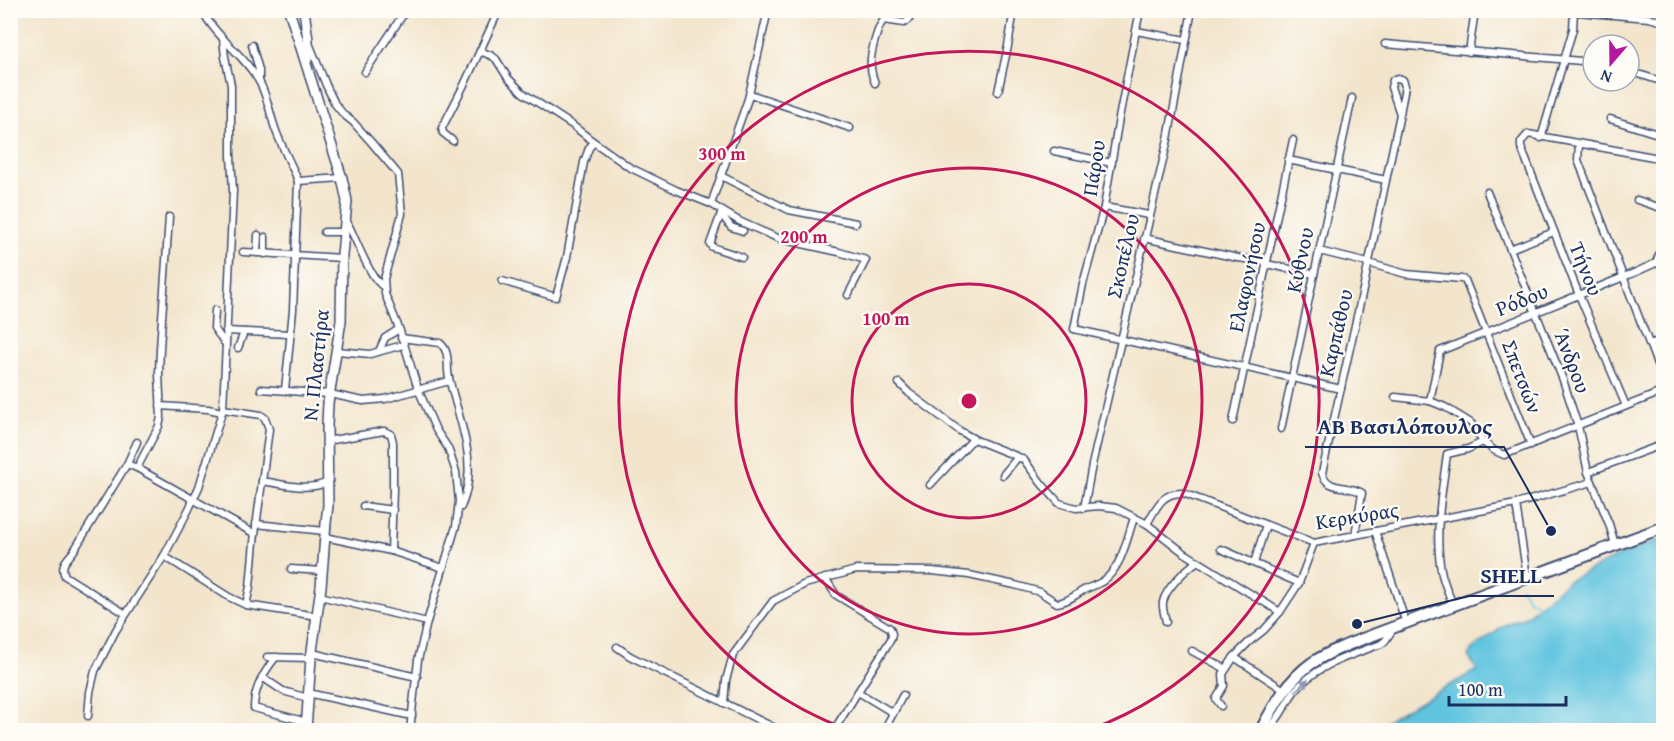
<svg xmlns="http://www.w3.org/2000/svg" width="1674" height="741" viewBox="0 0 1674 741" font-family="'Gentium Book Plus',serif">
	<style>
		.water { fill: #61c4df; stroke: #3e7a9e; stroke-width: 1.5 }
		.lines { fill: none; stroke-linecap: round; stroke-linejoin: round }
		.stream { stroke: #61c4df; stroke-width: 2 }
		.street-casing { stroke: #3b4a6e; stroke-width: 9 }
		.secondary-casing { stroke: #3b4a6e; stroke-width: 12 }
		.primary-casing { stroke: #3b4a6e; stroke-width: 14 }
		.street { stroke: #fff; stroke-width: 6 }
		.secondary { stroke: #fff; stroke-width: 9 }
		.primary { stroke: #fff; stroke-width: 10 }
		.oneway { fill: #8d97ae }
		.ring { fill: none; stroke: #c2185b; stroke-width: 3 }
		.labels { text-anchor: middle; stroke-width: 4.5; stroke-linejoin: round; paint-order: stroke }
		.street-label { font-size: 21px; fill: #1b2f5e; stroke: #fdfcf7 }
		.centre { fill: #c2185b; stroke: #fdfcf7; stroke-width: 3 }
		.ring-label { font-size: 18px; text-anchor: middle; font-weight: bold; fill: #c2185b; stroke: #fdfcf7; stroke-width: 4.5; stroke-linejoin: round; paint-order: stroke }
		.leader { fill: none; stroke: #1b2f5e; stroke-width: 2 }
		.callout-dot { fill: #1b2f5e; stroke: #fdfcf7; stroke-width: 2 }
		.callout-label { font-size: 22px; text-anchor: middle; font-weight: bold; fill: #1b2f5e; stroke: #fdfcf7; stroke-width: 4.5; stroke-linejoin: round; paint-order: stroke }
	</style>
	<rect width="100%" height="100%" fill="#fdfcf7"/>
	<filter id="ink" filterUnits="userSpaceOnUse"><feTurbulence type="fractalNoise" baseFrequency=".0167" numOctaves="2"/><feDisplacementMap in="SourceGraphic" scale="12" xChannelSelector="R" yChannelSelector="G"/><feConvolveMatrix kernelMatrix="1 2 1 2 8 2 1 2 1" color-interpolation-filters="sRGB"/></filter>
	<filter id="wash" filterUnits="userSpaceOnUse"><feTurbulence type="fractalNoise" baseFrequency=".008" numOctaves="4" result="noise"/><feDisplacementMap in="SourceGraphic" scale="24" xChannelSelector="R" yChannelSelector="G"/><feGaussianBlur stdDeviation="1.35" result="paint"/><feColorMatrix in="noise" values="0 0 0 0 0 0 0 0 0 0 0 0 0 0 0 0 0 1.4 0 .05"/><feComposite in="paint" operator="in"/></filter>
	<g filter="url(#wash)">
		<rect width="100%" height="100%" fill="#f3e5cc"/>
		<!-- water -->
		<path class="water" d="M1663,538V730H1376L1394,716L1477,670L1468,656L1472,649L1486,639L1505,625L1526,616L1568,581L1621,555Z"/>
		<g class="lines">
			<!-- stream -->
			<path class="stream" d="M1521,586L1528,599L1540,606"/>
		</g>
	</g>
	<g filter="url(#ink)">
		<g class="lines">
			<!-- street casing -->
			<g class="street-casing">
				<g id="street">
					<path d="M202,10C216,38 245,55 260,83C268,98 270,115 276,131C282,147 290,162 297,178L298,183L293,310L285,390"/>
					<path d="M1140,10L1119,118L1104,207L1083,284L1074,329L1341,389"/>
					<path d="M1553,10L1649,18L1664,22"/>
					<path d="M436,11V10"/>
					<path d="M1136,31L1186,40"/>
					<path d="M309,43L326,85L335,104L344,115L353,122L371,142L398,174L402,214L384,279L385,294L400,331L418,389L436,430L448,448L456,472L459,501L456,526L427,622L418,660L410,730"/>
					<path d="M1385,44L1593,62"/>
					<path d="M252,45L259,70V81"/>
					<path d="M480,51L492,56L496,59L508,78L523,93L572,125L594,142"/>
					<path d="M1469,52L1475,10"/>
					<path d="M1629,71L1664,82"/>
					<path d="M365,72L406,10"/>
					<path d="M875,83C872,76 870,66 871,58C872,49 878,25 884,20L904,23C910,21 911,16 912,10"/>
					<path d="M998,92L1008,46L1014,10"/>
					<path d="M750,94L850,128"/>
					<path d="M1610,119L1664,136"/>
					<path d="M1541,138L1573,29L1574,10"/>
					<path d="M453,141L443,133L442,128L465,83L499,10"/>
					<path d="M1579,144L1578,160L1664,382"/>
					<path d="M1054,151L1112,163"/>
					<path d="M1288,160L1386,180"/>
					<path d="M721,176L789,210L856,223"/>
					<path d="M298,181L342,178"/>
					<path d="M1487,192L1563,380L1578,426L1588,472L1609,524L1615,544"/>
					<path d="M1637,200L1664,209"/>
					<path d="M711,204L748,99L768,10"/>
					<path d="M1104,207L1149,215"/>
					<path d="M722,211L710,244L712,247L742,257"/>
					<path d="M721,214L731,227L743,231"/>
					<path d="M346,220C355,236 370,280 384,287"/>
					<path d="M324,232H345"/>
					<path d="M1144,238L1238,258L1267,262"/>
					<path d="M1510,249L1554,232"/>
					<path d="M1319,251L1368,263L1406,274L1461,279L1465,280L1531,445"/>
					<path d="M243,252L342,258"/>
					<path d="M257,253L258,235"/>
					<path d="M265,254V237"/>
					<path d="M1656,263L1664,240"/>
					<path d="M1266,264L1314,274"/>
					<path d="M502,281L556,297L567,257L584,162L589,148L594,142L629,167L676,190L711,204L739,221L759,230L780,239L839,252L866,260L848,295"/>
					<path d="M215,310L214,328L224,342"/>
					<path d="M226,331L290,334"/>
					<path d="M401,338L440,343C451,352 446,366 449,378C459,421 480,464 461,507"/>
					<path d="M1649,344L1664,339"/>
					<path d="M238,348L244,332"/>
					<path d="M337,351L370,354L403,345"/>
					<path d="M379,351L385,338L399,329"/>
					<path d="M899,383L909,393L960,431L976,440L1016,456L1024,460L1042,484L1059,503L1076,508L1099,506L1116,508L1147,524L1183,552L1280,612L1299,583L1314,543"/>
					<path d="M261,389L330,394L363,401L385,399L449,381"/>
					<path d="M1395,397L1430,401L1445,407L1471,423L1483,442L1495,451L1504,455L1664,391"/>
					<path d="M1430,401L1440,351L1636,272L1656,263L1664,264"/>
					<path d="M160,406L208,409L222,412"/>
					<path d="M1626,406L1579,295L1521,147V142L1528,134L1664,159"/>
					<path d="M223,409L261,415L265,418L269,429L254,542L250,587L246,605"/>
					<path d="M1233,421L1293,140"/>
					<path d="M1281,429L1352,98"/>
					<path d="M327,441L378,432L384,431L391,434L393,442V489L391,551"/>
					<path d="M127,464L137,468L255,534"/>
					<path d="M137,468L159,426L161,417L159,374L160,348L169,217"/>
					<path d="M1588,472L1664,444"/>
					<path d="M1003,475L1018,457"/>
					<path d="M262,481C284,484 307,492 328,482"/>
					<path d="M930,485L973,439"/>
					<path d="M1516,504L1527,577"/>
					<path d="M363,506L393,510"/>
					<path d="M1084,508L1092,465L1168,139L1192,10"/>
					<path d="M256,524L325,531"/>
					<path d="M1147,524C1156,508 1162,492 1183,493L1314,543L1516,504L1592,482"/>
					<path d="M1375,531L1406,623"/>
					<path d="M1355,535L1362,493C1349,484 1328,492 1322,473L1364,285L1400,114L1405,86L1403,80L1398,78L1393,80L1391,87L1400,114"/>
					<path d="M325,537L391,551L443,568"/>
					<path d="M1221,549L1299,583"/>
					<path d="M164,556L229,597L246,605L317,616"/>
					<path d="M1254,563L1266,525"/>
					<path d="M291,569L323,571"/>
					<path d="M825,578L836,595L890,628L892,634L891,639L834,730"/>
					<path d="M320,596L427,622"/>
					<path d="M1453,605C1449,594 1443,582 1441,570C1434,531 1442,493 1447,454L1468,449L1483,442"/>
					<path d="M126,614L65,576C59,563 69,559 75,549L127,464L137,442"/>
					<path d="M1166,622C1165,616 1162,609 1163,602C1166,588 1186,569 1198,561"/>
					<path d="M617,647L630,656L779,730"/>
					<path d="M1192,651L1226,669"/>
					<path d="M312,653L417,677"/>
					<path d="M267,657L311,658"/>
					<path d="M276,657C264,672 254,688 254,708L307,722"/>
					<path d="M1234,657L1284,690"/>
					<path d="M262,677L283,691L308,698"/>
					<path d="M858,692L893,713"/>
					<path d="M308,693L412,716"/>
					<path d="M724,703L726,680L733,655L773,601L805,584L856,570L932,571L969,575L1015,585L1040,592L1057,603C1067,602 1074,596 1082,591C1089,587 1097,585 1103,581C1122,568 1127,538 1134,518"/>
					<path d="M1221,706L1216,699L1224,686L1223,674L1234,657L1249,642L1264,630L1280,612"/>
					<path d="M88,716L90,692L95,671L116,630L164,556L189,509L199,487L223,409L233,191L231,156V85L225,57L223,39"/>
					<path d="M884,730L903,695"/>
					<path d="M1267,730C1279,721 1285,704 1294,692C1316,665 1349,656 1381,644L1385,641L1393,629"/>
				</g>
			</g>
			<!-- secondary casing -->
			<g class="secondary-casing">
				<g id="secondary">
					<path d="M289,10L342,178L347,201L342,255L341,321L328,403L327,425L328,505L326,523L321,587L311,658L306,730"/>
					<path d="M304,10L308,40L307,60"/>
				</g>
			</g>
			<!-- primary casing -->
			<g class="primary-casing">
				<path id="primary" d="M1261,730C1274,705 1288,680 1312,663C1333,649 1358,641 1381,632L1664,527"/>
			</g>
			<!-- street -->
			<use href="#street" class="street"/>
			<!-- secondary -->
			<use href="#secondary" class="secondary"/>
			<!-- primary -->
			<use href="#primary" class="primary"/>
		</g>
		<!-- one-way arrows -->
		<defs><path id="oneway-solid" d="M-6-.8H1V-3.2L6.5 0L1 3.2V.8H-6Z" transform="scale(1.5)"/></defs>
		<use class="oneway" href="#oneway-solid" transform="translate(1302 685) rotate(-44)"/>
	</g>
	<!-- distance rings -->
	<g class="ring">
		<circle cx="969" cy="401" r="117"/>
		<circle cx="969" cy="401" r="233"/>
		<path d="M849 730A350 350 0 1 1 1089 730"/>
	</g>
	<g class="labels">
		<!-- street labels -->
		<g class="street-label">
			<text transform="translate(1094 168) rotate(-81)" y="7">Πάρου</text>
			<text transform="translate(1123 256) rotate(-77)" y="7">Σκοπέλου</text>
			<text transform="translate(1300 260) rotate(-78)" y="7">Κύθνου</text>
			<text transform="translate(1586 269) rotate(68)" y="7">Τήνου</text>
			<text transform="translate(1247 277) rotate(-78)" y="7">Ελαφονήσου</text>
			<text transform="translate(1522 300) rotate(-22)" y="7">Ρόδου</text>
			<text transform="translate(1336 333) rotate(-77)" y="7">Καρπάθου</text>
			<text transform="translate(1572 361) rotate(69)" y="7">Άνδρου</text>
			<text transform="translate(316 365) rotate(-84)" y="7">Ν. Πλαστήρα</text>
			<text transform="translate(1522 377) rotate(69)" y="7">Σπετσών</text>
			<text transform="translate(1357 516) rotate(-9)" y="7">Κερκύρας</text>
		</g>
	</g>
	<circle cx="969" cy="401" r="9" class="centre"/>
	<g class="ring-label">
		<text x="722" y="160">300 m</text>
		<text x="804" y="243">200 m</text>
		<text x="886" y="325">100 m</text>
	</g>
	<!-- callouts -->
	<path class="leader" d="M1551 531L1504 447H1305M1357 624L1469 596H1554"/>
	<g class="callout-dot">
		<circle cx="1551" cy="531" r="6"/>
		<circle cx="1357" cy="624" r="6"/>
	</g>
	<g class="callout-label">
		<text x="1405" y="434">ΑΒ Βασιλόπουλος</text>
		<text x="1511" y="583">SHELL</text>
	</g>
	<!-- margin -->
	<rect width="1674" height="741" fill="none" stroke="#fdfcf7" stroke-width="36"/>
	<!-- north arrow -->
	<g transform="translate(1611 63) rotate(200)"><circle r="28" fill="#fdfcf7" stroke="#a3aaba" stroke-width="1.5"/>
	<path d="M0-4.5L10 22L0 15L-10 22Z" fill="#b5179e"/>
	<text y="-9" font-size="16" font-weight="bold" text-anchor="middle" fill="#1b2f5e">N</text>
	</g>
	<!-- scale -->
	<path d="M1449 696v9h117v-9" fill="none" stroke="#1b2f5e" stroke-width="3"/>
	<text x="1458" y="696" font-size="18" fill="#1b2f5e" stroke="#fdfcf7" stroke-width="4.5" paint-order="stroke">100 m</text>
</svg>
